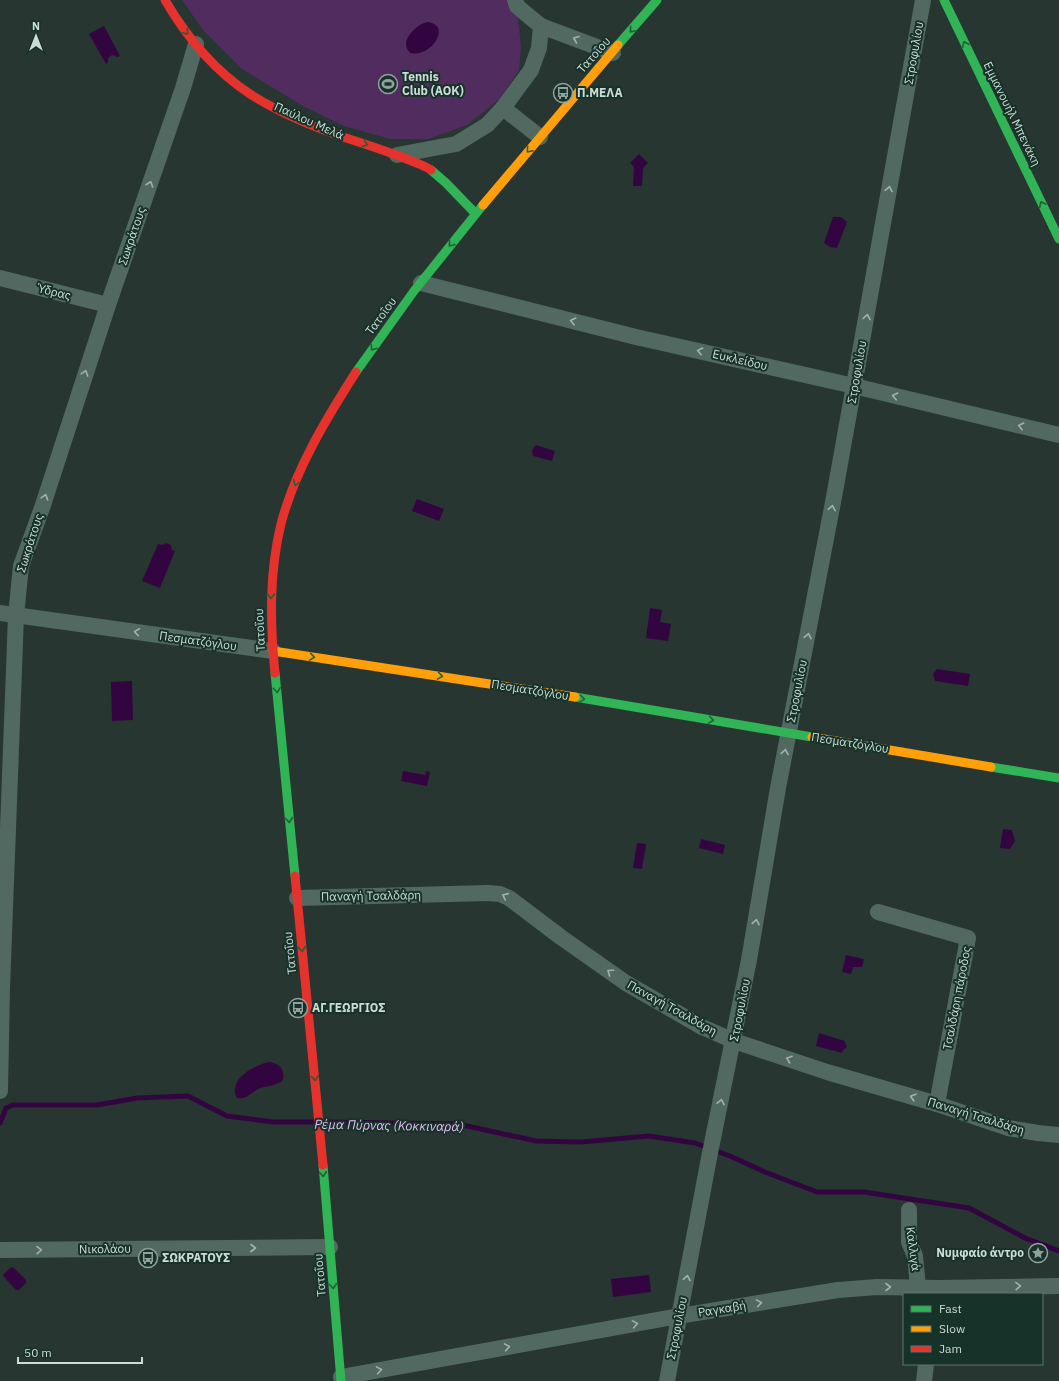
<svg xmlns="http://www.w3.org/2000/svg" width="1059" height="1381" viewBox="0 0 1059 1381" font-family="'IBM Plex Sans',sans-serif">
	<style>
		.green { fill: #512d5f }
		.water { fill: #330540 }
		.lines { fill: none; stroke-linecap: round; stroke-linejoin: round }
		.stream { stroke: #330540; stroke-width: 5 }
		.street { stroke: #526961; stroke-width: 16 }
		.fast { stroke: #30b455; stroke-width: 9 }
		.slow { stroke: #ff9f0a; stroke-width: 9 }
		.jam { stroke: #e5322d; stroke-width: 9 }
		.oneway { stroke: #206038 }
		.oneway2 { stroke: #a1b3ac }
		.labels { text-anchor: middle; stroke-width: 4; stroke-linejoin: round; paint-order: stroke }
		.street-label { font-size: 12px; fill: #ccdbd5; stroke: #173229 }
		.poi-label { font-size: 12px; font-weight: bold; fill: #ccdbd5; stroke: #173229; text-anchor: start }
		.water-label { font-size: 13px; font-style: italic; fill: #e7bcf6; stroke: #173229 }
	</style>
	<rect width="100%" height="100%" fill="#273631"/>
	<!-- green -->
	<path class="green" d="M182,0H512L517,10L521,46L519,70L501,98L467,125L428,139H390L344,126L303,106L242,69L203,30Z"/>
	<!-- water -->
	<g class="water">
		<path d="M428,22C452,25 432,58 410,53C408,50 406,48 406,44C406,35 419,23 428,22Z"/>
		<path d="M104,26L120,56L117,57L113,55L110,56L108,59V62L106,64L89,34Z"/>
		<path d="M639,154L648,163L643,168L642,186H633L634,167L630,163Z"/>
		<path d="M833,217H841L847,222L837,248L830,247L824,243Z"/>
		<path d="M536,445L555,451L552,461L533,456L532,450Z"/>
		<path d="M417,499L444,509L439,521L412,511Z"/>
		<path d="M166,543L171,545L172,550L175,551L160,588L142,581L158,544L162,545Z"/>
		<path d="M650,608L662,610L660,622L671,624L668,641L646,638Z"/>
		<path d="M937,669L970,674L968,686L935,681L933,674Z"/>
		<path d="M132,681L133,720L112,721L111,682Z"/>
		<path d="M403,771L425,775L426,771L430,772L427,786L401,781Z"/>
		<path d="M1003,829L1012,830L1015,841L1010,849L1000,848Z"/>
		<path d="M701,839L725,845L723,854L699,848Z"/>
		<path d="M637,843L646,844L642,869L633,868Z"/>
		<path d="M846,955L864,959L862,967H853L851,974L842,972Z"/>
		<path d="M819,1033L845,1041V1043L847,1047L843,1050L842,1053L816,1046Z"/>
		<path d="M269,1062C280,1063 285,1070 283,1080C275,1087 267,1085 258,1089C251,1093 246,1100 237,1098C227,1079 255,1065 269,1062Z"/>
		<path d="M13,1267L26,1280V1283L19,1290H16L4,1277L3,1275L10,1268Z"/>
		<path d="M649,1275L651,1292L613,1297L611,1279Z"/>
	</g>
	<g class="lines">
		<!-- stream -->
		<g class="stream">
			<path d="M325,1122L458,1124L536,1141L581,1142L649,1136L695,1143L730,1156L765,1172L817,1192H864L969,1208L1025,1238L1059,1251"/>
			<path d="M0,1123L6,1108L13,1105H97L137,1098L188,1096L227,1116L273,1122H315"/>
		</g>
		<!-- street -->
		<g class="street">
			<path d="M515,0L517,6L525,13L541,26L613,53"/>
			<path d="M503,108L540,137"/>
			<path d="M397,155L456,144L487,125L503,108L531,70L539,48L541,26"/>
			<path d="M0,278L108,305"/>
			<path d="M421,283L636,337L854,386L1059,435"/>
			<path d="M0,613L273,651"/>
			<path d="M297,898L488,893L500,894L509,898L562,938L626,983L702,1027L734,1041L827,1072L937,1104L1008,1128L1038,1133L1059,1135"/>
			<path d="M878,912L968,938L937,1104"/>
			<path d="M0,1091L2,988L16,616L21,566L43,505L108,305L183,88L196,44"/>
			<path d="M909,1210V1242L915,1256L918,1287"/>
			<path d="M0,1250L330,1247"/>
			<path d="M341,1377L679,1316L838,1290L877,1287L939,1288L1059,1286"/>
			<path d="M667,1381L709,1158L749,960L778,788L834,497L923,0"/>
			<path d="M924,1381L926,1364"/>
		</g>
		<!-- fast -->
		<g class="fast">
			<path d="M944,0L1059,239"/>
			<path d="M618,45L657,0"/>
			<path d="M431,170L446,183L475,213"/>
			<path d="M356,372L414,291L483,205"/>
			<path d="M275,673L295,876"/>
			<path d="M575,697L812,737"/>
			<path d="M991,767L1059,778"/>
			<path d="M323,1165L341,1381"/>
		</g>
		<!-- slow -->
		<g class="slow">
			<path d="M483,205L618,45"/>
			<path d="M273,651L575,697"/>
			<path d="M812,737L991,767"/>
		</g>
		<!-- jam -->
		<g class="jam">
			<path d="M165,0C186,36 215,71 250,94C278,112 311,126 343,137C365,144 387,151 409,160C416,163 424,165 431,170"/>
			<path d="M275,673C270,623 269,573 281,524C295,470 326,419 356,372"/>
			<path d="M295,876L323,1165"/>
		</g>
	</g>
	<!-- one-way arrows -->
	<defs><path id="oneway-chevron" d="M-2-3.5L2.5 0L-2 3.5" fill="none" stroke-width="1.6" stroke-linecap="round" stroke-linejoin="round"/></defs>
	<g class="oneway">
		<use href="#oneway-chevron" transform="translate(632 30) rotate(131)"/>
		<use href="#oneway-chevron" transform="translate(186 32) rotate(50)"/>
		<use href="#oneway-chevron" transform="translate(965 44) rotate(-115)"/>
		<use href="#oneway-chevron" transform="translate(365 144) rotate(19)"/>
		<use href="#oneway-chevron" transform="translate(529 150) rotate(130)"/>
		<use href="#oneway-chevron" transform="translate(1042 204) rotate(-116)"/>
		<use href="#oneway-chevron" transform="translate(451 244) rotate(128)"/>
		<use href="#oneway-chevron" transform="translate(373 348) rotate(125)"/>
		<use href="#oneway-chevron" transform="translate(296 483) rotate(111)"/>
		<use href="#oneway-chevron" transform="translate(271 596) rotate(92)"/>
		<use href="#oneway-chevron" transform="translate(312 657) rotate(9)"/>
		<use href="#oneway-chevron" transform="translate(440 676) rotate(9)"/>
		<use href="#oneway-chevron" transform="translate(277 690) rotate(84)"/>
		<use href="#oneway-chevron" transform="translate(582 699) rotate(9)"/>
		<use href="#oneway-chevron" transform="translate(711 720) rotate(9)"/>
		<use href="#oneway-chevron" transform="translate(289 820) rotate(85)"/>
		<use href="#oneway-chevron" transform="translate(302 949) rotate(84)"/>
		<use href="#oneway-chevron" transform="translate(315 1078) rotate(84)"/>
		<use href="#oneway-chevron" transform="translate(323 1174) rotate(85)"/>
		<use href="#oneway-chevron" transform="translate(333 1286) rotate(85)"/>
	</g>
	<g class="oneway2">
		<use href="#oneway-chevron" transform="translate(576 39) rotate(-159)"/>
		<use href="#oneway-chevron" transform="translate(150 184) rotate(-71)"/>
		<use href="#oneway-chevron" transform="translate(889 189) rotate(-80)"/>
		<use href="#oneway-chevron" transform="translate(867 317) rotate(-80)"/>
		<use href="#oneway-chevron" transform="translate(573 321) rotate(-166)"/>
		<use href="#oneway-chevron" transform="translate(700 351) rotate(-167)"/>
		<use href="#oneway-chevron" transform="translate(85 373) rotate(-72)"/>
		<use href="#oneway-chevron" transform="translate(895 396) rotate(-167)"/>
		<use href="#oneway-chevron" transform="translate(1021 426) rotate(-167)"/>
		<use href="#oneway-chevron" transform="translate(45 497) rotate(-72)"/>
		<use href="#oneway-chevron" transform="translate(832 508) rotate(-79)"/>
		<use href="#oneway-chevron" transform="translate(137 632) rotate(-172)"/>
		<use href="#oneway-chevron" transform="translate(808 636) rotate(-79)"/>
		<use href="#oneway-chevron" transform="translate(785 752) rotate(-80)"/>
		<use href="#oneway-chevron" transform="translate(505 896) rotate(-156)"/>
		<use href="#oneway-chevron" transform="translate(756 922) rotate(-80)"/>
		<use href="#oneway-chevron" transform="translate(610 972) rotate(-145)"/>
		<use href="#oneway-chevron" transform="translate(789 1059) rotate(-161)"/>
		<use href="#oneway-chevron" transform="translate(913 1097) rotate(-164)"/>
		<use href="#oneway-chevron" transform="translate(721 1102) rotate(-78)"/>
		<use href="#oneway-chevron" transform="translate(253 1248)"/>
		<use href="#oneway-chevron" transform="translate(39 1250) rotate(-1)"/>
		<use href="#oneway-chevron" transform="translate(687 1278) rotate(-79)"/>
		<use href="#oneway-chevron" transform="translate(1018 1286) rotate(-1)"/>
		<use href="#oneway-chevron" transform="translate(888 1287)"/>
		<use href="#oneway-chevron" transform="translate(759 1303) rotate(-9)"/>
		<use href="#oneway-chevron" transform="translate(635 1324) rotate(-10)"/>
		<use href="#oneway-chevron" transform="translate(507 1347) rotate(-10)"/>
		<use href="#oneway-chevron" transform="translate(379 1370) rotate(-10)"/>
	</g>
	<!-- icons -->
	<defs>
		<g id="stadium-ring" transform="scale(1)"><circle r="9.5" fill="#173229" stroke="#92a19c" stroke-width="1.5"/><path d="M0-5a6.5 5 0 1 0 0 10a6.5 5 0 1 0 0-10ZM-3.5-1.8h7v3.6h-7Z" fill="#92a19c"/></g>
		<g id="bus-ring" transform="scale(1)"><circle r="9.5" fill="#173229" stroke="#92a19c" stroke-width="1.5"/><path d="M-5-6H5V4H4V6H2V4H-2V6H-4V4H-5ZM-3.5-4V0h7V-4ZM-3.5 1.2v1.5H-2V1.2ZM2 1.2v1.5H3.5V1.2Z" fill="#92a19c"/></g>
		<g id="sight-ring" transform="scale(1)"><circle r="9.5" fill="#173229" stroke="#92a19c" stroke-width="1.5"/><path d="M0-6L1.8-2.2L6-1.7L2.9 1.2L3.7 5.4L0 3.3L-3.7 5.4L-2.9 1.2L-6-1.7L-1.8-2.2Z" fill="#92a19c"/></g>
	</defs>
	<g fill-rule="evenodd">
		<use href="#stadium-ring" x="388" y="84"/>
		<use href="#bus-ring" x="563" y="93"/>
		<use href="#bus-ring" x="298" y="1008"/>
		<use href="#sight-ring" x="1038" y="1253"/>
		<use href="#bus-ring" x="148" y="1258"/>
	</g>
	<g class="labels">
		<!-- street labels -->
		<g class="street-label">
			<text transform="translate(914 53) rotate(-80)" y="4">Στροφυλίου</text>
			<text transform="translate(594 55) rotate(-49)" y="4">Τατοΐου</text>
			<text transform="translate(1012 114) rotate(64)" y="4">Εμμανουήλ Μπενάκη</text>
			<text transform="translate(309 121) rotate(24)" y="4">Παύλου Μελά</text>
			<text transform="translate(132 236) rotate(-71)" y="4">Σωκράτους</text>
			<text transform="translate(54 292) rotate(14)" y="4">Ύδρας</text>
			<text transform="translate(381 316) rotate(-54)" y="4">Τατοΐου</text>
			<text transform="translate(740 360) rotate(13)" y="4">Ευκλείδου</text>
			<text transform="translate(857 372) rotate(-80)" y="4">Στροφυλίου</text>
			<text transform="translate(30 543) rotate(-72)" y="4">Σωκράτους</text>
			<text transform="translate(260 630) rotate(-93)" y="4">Τατοΐου</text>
			<text transform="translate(198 641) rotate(8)" y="4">Πεσματζόγλου</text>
			<text transform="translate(530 690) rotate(9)" y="4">Πεσματζόγλου</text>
			<text transform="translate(797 691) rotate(-79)" y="4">Στροφυλίου</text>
			<text transform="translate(850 743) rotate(9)" y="4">Πεσματζόγλου</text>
			<text transform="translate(371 896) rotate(-1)" y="4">Παναγή Τσαλδάρη</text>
			<text transform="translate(290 953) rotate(-96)" y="4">Τατοΐου</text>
			<text transform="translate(957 998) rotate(-79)" y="4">Τσαλδάρη πάροδος</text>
			<text transform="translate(672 1008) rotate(29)" y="4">Παναγή Τσαλδάρη</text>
			<text transform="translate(740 1010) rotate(-79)" y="4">Στροφυλίου</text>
			<text transform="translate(976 1116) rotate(17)" y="4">Παναγή Τσαλδάρη</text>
			<text transform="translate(105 1249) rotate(-1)" y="4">Νικολάου</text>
			<text transform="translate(913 1249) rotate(82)" y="4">Καλλιγά</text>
			<text transform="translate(320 1275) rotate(-95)" y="4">Τατοΐου</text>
			<text transform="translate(722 1309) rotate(-9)" y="4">Ραγκαβή</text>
			<text transform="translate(677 1328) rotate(-79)" y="4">Στροφυλίου</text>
		</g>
		<!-- poi labels -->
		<g class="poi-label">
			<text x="402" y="81">Tennis<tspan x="402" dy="14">Club (AOK)</tspan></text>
			<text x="577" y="97">Π.ΜΕΛΑ</text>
			<text x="312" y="1012">ΑΓ.ΓΕΩΡΓΙΟΣ</text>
			<text x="1024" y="1257" text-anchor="end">Νυμφαίο άντρο</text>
			<text x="162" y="1262">ΣΩΚΡΑΤΟΥΣ</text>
		</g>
		<!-- water labels -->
		<g class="water-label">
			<text transform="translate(389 1125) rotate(1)" y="5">Ρέμα Πύρνας (Κοκκιναρά)</text>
		</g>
	</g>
	<!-- legend -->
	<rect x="903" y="1293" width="140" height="72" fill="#173229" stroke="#5f766e"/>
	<rect x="911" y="1306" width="20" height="6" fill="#30b455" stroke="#5f766e"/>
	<text x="939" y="1313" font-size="12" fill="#ccdbd5">Fast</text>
	<rect x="911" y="1326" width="20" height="6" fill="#ff9f0a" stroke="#5f766e"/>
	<text x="939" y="1333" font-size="12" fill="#ccdbd5">Slow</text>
	<rect x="911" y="1346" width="20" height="6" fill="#e5322d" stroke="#5f766e"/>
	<text x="939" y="1353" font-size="12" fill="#ccdbd5">Jam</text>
	<!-- north arrow -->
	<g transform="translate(36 36)" stroke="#173229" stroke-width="3" paint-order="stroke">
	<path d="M0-3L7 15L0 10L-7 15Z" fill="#ccdbd5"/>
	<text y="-6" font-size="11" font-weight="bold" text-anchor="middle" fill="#ccdbd5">N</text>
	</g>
	<!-- scale -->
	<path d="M18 1357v6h124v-6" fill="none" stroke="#ccdbd5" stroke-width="2"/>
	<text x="24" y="1357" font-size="12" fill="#ccdbd5" stroke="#173229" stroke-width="3" paint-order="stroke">50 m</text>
</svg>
